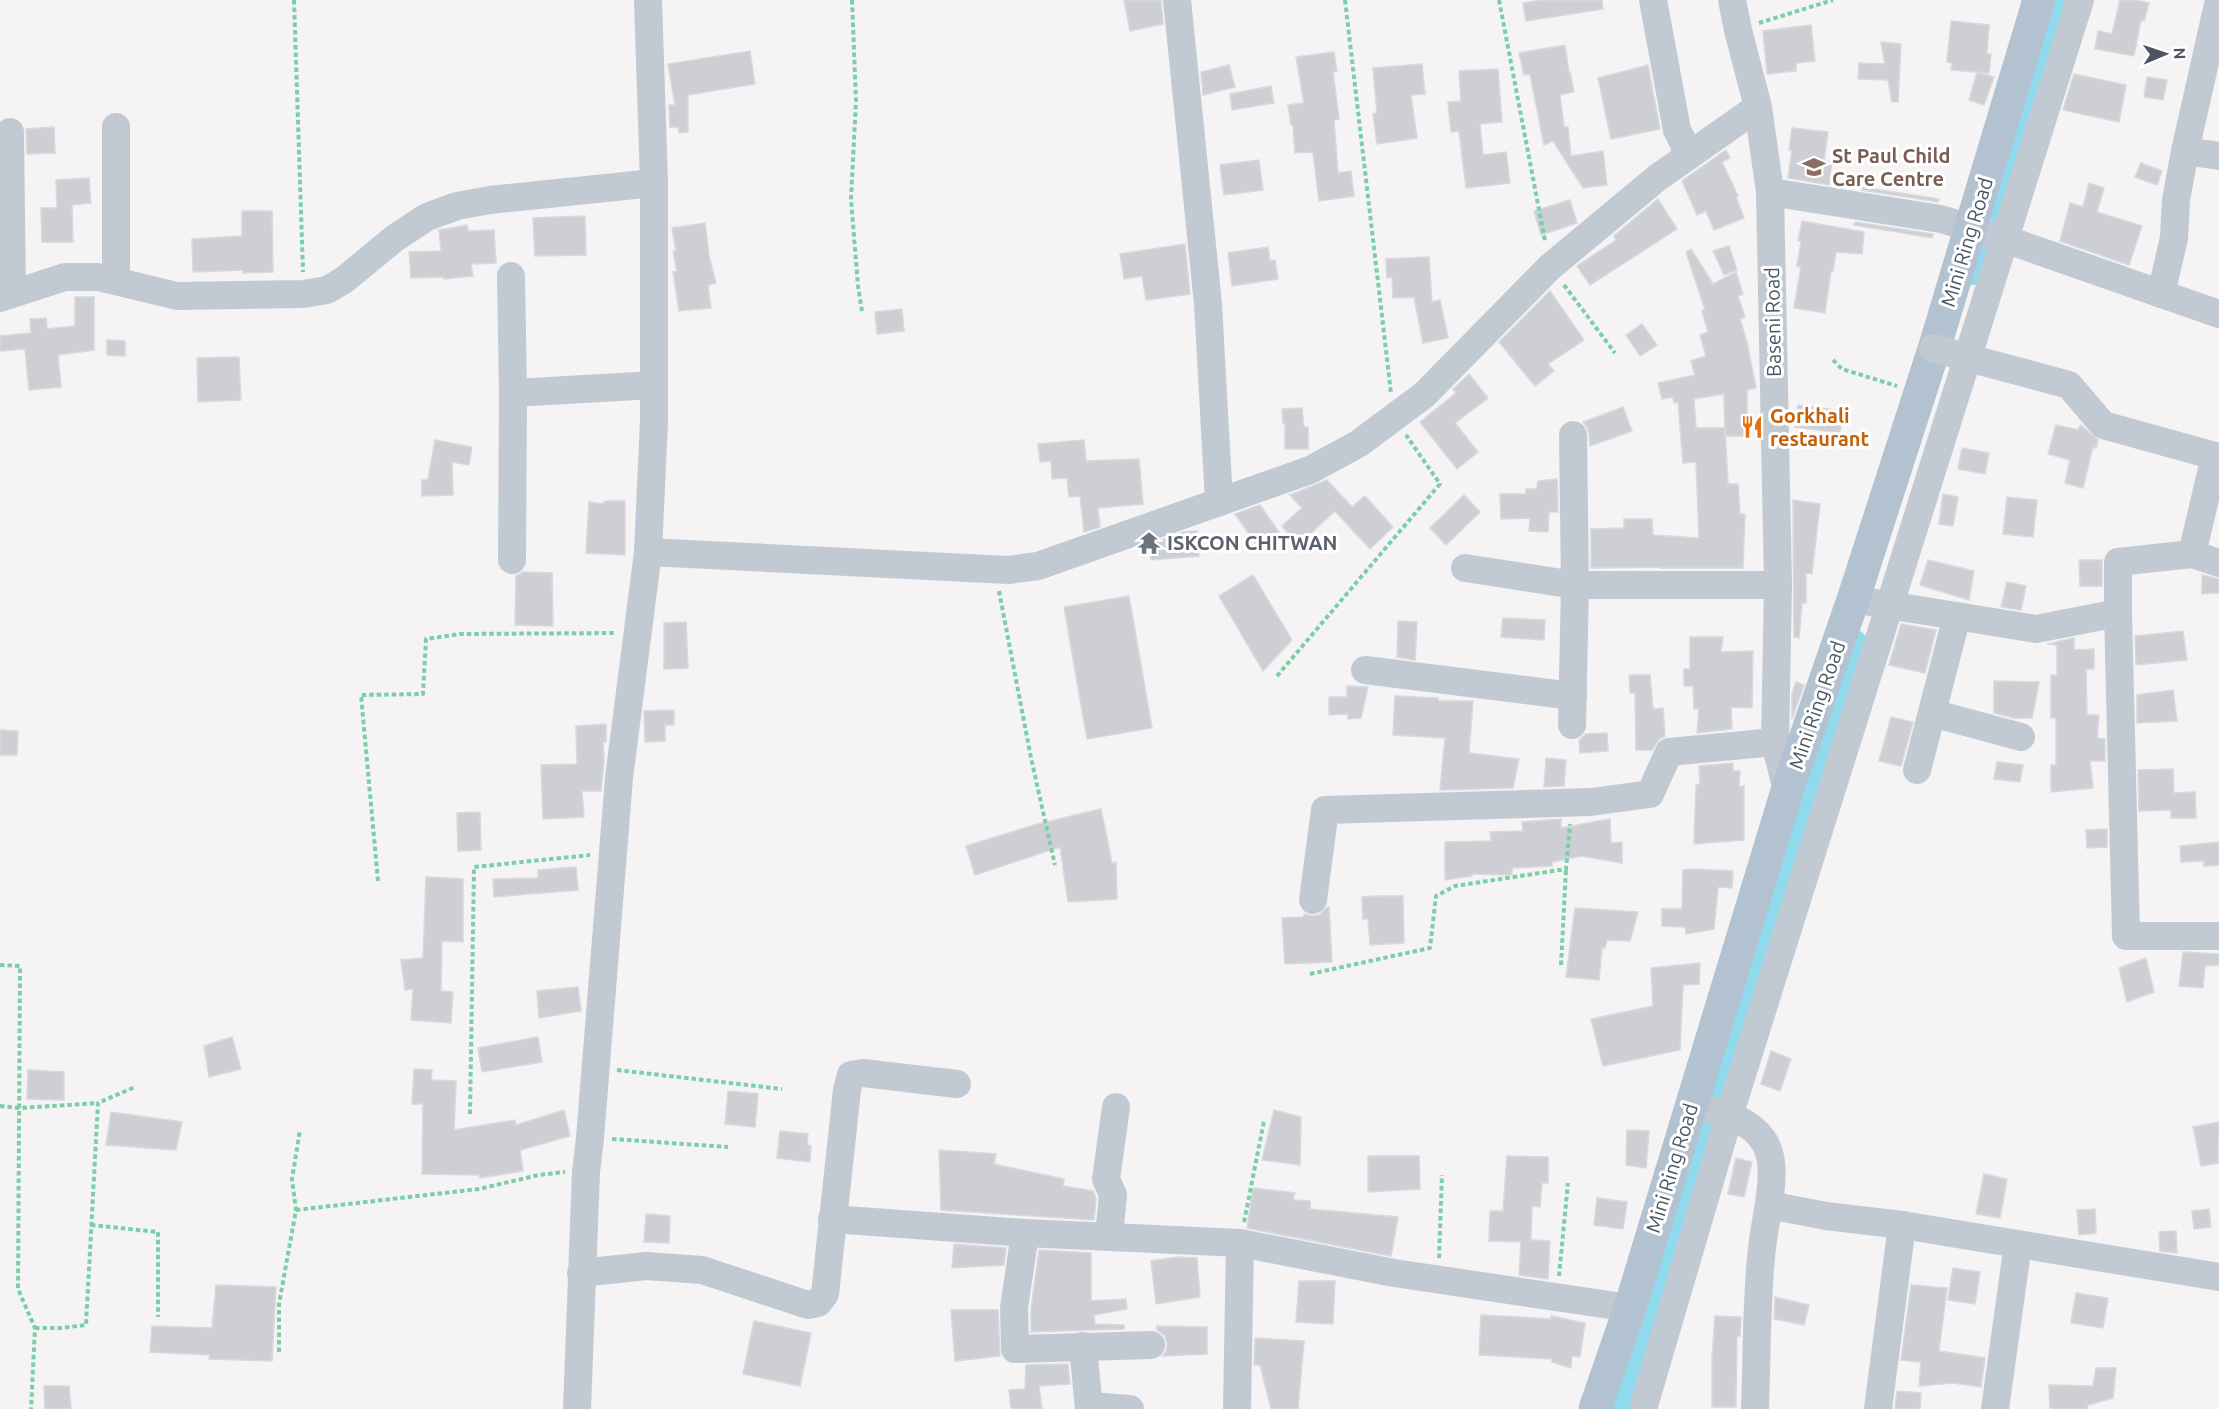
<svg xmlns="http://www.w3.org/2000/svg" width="2219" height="1409" viewBox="0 0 2219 1409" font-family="Ubuntu,sans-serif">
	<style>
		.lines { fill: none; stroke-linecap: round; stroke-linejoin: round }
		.canal { stroke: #90daee; stroke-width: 20 }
		.building { fill: #cdcfd5; stroke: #d7d9de; stroke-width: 1.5 }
		.path { stroke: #7ad0a6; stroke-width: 4; stroke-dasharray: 4.5 3; stroke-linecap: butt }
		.minor { stroke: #c1cad2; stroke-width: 28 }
		.major { stroke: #b3c2d1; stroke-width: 33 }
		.minor-bridge { stroke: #c1cad2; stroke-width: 28 }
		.labels { text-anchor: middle; stroke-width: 6; stroke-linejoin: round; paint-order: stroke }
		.education-label { font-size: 20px; font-weight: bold; fill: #785e54; stroke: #fff; text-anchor: start }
		.street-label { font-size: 20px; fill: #4a5661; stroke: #fff }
		.food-label { font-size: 20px; font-weight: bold; fill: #c56008; stroke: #fff; text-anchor: start }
		.worship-label { font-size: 20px; font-weight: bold; fill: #5b616d; stroke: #fff; text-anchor: start }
	</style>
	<rect width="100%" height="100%" fill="#f5f3f3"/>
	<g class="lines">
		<!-- canal -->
		<g class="canal">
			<path d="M1973,275L2040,72L2061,0"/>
			<path d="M1619,1409L1726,1049L1856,640"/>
		</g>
	</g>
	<!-- building -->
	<g class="building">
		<path d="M1124,0H1161L1163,24L1130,31Z"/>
		<path d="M1542,0H1602L1603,9L1526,21L1523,3Z"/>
		<path d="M2120,0H2136L2149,3L2144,21L2141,20L2134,56L2095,49L2098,31L2112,34Z"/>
		<path d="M1951,21L1989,25L1987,54H1991L1989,73L1951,70L1952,63L1947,62Z"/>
		<path d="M1811,25L1815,61L1796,63V71L1767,74L1763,31Z"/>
		<path d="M1881,42L1901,44L1898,102H1892L1888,80L1858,79L1859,63L1885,64Z"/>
		<path d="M1565,45L1569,72H1570L1574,92L1560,95L1564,127H1568L1571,156L1603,151L1607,185L1583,188L1553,141L1544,145L1530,74L1524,75L1519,53Z"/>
		<path d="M750,51L755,84L688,95V132L679,133L678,127H670L669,105H675L668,64Z"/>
		<path d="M1334,52L1337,71L1333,72L1339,119L1334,120L1338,173L1351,171L1354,196L1319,201L1313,152L1295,153L1293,125H1291L1288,105L1304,103L1296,57Z"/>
		<path d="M1422,64L1425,94L1411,95L1417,138L1377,144L1373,114L1377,113L1373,68Z"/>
		<path d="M1229,65L1235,87L1203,95L1201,72Z"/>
		<path d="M1648,65L1660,129L1611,139L1598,78Z"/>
		<path d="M1498,69L1502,122L1480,124L1483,155L1506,152L1510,183L1466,188L1459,131L1451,132L1448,102L1461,101L1459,71Z"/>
		<path d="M1977,72L1994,77L1984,105L1969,100Z"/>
		<path d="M2074,74L2126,85L2119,122L2063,110Z"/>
		<path d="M2147,77L2167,80L2163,100L2144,97Z"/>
		<path d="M1271,86L1274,103L1232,110L1230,94Z"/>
		<path d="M54,127L55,153L27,154L26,129Z"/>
		<path d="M1792,128L1828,132L1824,161L1832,162L1829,185L1788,178L1792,150H1789Z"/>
		<path d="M1726,150L1730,158L1722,162L1738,196L1736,197L1744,218L1714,230L1706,211L1697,215L1682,181Z"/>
		<path d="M1259,160L1263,190L1224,195L1220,165Z"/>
		<path d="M2141,163L2162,171L2157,185L2135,177Z"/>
		<path d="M89,178L91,203L72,205L73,242H42L41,208H57L56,180Z"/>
		<path d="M2089,183L2104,188L2097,212L2142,226L2129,265L2060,241L2070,203L2083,207Z"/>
		<path d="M1862,187L1939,199L1938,202L1862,190Z"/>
		<path d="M1658,199L1677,229L1590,285L1577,266L1616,240L1614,236Z"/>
		<path d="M1570,200L1577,223L1541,235L1534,211Z"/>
		<path d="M242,211H272L273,272L243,273V270L193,272L192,239L242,236Z"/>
		<path d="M585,216L586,255L535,256L533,218Z"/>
		<path d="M1802,221L1864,232L1862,254L1836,252L1833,271H1831L1825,313L1794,308L1801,267L1797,266L1801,241H1798Z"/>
		<path d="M1855,222L1933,234L1932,238L1854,225Z"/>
		<path d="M705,223L709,256L716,283L708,285L711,308L679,311L673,272L677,271L673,251H676L672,228Z"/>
		<path d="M467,225L468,231L494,230L496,263L471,264L473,276L444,279V277L411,278L409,252L441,251L439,230Z"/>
		<path d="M1185,244L1190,294L1146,300L1142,276L1124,279L1120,254Z"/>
		<path d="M1729,246L1737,270L1724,275L1713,251Z"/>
		<path d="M1268,247L1270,261L1275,260L1278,279L1232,286L1228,253Z"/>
		<path d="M1691,249L1713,284L1736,272L1743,294L1738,296L1745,317L1740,319L1747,342L1756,388L1747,390V436H1725L1724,394L1694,399L1696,428H1725L1728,484H1738L1740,514H1745L1743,568H1660V567L1591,568V529L1624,528V519H1652L1653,535L1699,538L1696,462L1683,463L1678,402L1674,403L1673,397L1662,399L1658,383L1695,375L1691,361L1706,356L1700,335L1708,332L1702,311L1705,310L1686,252Z"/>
		<path d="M1429,257L1432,302L1440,300L1448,338L1423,343L1414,297L1393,298L1392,277L1387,278L1386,259Z"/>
		<path d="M1550,291L1584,340L1548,364L1554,371L1535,386L1499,342Z"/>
		<path d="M75,297H94V350L58,355L61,387L29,390L25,349L0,351V336L31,333L30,319L46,318L47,329L75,326Z"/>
		<path d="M902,309L904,331L877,334L875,312Z"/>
		<path d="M1642,324L1657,345L1640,356L1626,335Z"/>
		<path d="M107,340L125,341V356L107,355Z"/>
		<path d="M239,357L241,400L198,402L197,358Z"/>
		<path d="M1469,374L1488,398L1455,423L1478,452L1457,469L1420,422L1456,393L1453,389Z"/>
		<path d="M1798,405L1843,411L1840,433L1795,427Z"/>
		<path d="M1623,407L1632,431L1590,446L1589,434L1587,427L1583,422Z"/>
		<path d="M1302,408L1304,427H1308V449H1285V424H1283L1282,409Z"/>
		<path d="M2056,425L2078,430L2081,425L2098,440L2096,448L2093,447L2083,488L2065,483L2070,460L2048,454Z"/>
		<path d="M435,440L472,447L469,465L452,462L453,495L422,496V480H428Z"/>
		<path d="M1084,440L1086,461L1139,459L1143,504L1098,508L1100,527L1084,532L1080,496L1069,497L1067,478L1052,479L1051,461L1040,462L1038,444Z"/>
		<path d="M1962,448L1989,453L1985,474L1958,469Z"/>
		<path d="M1557,479L1558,512H1549L1548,532L1529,531L1530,518L1501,519L1500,494H1526V489H1537L1538,481Z"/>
		<path d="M1327,480L1352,507L1365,496L1393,527L1370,549L1335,511L1298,545L1282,526L1302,508L1290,495Z"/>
		<path d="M1943,494L1958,497L1953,526L1939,524Z"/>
		<path d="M1464,495L1480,512L1446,545L1430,528Z"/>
		<path d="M2007,497L2037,500L2033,537L2003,534Z"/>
		<path d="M1793,500L1820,504L1812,574L1806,573V603H1802L1799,638L1794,637Z"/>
		<path d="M604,501H625V555L586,553L589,502L604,504Z"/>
		<path d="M1260,505L1279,532L1258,547L1235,514Z"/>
		<path d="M1197,531L1199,556L1151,560L1150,544L1183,532Z"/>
		<path d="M1928,560L1974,571L1969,600L1920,585Z"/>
		<path d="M2079,560H2102V586H2080Z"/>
		<path d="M523,572L552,573L553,626L515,625L516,576Z"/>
		<path d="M1253,575L1292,640L1263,671L1219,596Z"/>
		<path d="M2202,575L2219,579V593L2202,594Z"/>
		<path d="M2007,582L2026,586L2021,610L2001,607Z"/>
		<path d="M1129,596L1152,728L1087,739L1064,607Z"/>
		<path d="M1503,618L1545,620L1544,640L1501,637Z"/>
		<path d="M1398,621L1417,622L1415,660L1397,657Z"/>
		<path d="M686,622L688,668L664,669V623Z"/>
		<path d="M1901,624L1936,630L1925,673L1889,665Z"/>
		<path d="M2183,631L2187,660L2136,665L2135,636Z"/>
		<path d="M1690,637H1723L1721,652L1753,651L1752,708L1731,707L1732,729L1697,733L1699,708L1694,709L1693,686H1684V669H1690Z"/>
		<path d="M2074,638V650L2094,649V669H2086L2087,715H2099L2097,738L2105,739V761H2090L2093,788L2051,792V765H2056V718H2051V675L2057,676V645L2047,644Z"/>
		<path d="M1629,675H1650L1653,709L1663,708L1665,736L1659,739L1652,750H1636L1635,693H1630Z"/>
		<path d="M1994,681L2039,682L2032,718H2014L1994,713Z"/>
		<path d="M1796,682L1804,685L1792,719V694Z"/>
		<path d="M1347,686L1368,687L1361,718L1348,719V714L1329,715V697H1347Z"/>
		<path d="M2173,690L2177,721L2137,723V695Z"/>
		<path d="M1395,696L1438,698V701H1473L1469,753L1519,759L1513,788L1440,790L1445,738L1393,735Z"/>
		<path d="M674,710V725H665V741L645,742L644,711Z"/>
		<path d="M1891,717L1913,722L1901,766L1879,761Z"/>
		<path d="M606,724V742H603L604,762L601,791H582L584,817L543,819L541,765L577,764L576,726Z"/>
		<path d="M0,730L18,731L17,755H0Z"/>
		<path d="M1607,733L1608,751L1580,753L1579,740L1586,734Z"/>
		<path d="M1546,758L1566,760L1564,786L1544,787Z"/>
		<path d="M1997,762L2023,765L2020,782L1994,779Z"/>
		<path d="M1733,763V771H1740L1739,787L1744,786V840L1694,844L1696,785L1700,784L1699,766Z"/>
		<path d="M2173,769L2174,793L2195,792L2196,818H2171V810L2139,811L2138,770Z"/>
		<path d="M1101,809L1112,863L1116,862L1117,899L1068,902L1060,847L975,875L966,846L1034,825Z"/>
		<path d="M480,812L481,850L458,851L457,813Z"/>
		<path d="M1561,819V828L1610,819L1611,843L1622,842V863L1582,856L1552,862V866L1512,868V875L1472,874V876L1445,880V842L1491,841L1490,832L1523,831L1522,822Z"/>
		<path d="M2107,829V847L2087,848L2086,830Z"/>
		<path d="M2219,842V865L2204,866V861L2181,862L2180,846Z"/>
		<path d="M576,867L578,890L494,897L493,879L538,878V870Z"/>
		<path d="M1694,869L1733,871L1732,888L1718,887L1714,929L1686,934L1685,927L1662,926V909H1682L1683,870Z"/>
		<path d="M426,877L463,879V942L442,941L441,991L453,992L451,1023L411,1020L413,989L405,990L401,960L423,958Z"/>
		<path d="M1378,896H1403L1404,943L1370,945L1368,919H1363L1362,897Z"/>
		<path d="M1328,907H1329L1332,962L1285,964L1282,918L1304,917V914L1311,916L1319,915Z"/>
		<path d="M1575,908L1638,912L1630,941L1607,940L1605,948H1602L1599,980L1566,977Z"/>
		<path d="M2183,952L2219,954V965L2205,966L2203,988L2179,986Z"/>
		<path d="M2146,958L2154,992L2127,1002L2119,968Z"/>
		<path d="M1700,963L1699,984L1683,985L1680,1050L1603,1066L1591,1019L1653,1006L1651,968Z"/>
		<path d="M578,987L581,1011L539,1018L537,991Z"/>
		<path d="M232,1037L241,1069L209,1077L204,1046Z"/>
		<path d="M538,1037L542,1062L482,1072L478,1048Z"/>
		<path d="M1771,1051L1791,1059L1780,1091L1761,1084Z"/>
		<path d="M414,1069L432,1070L431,1080L456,1081L454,1130L515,1120L516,1125L564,1110L570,1136L520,1150L523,1171L480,1178L479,1175L422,1174L423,1104H412Z"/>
		<path d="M28,1070L64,1072V1100L27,1099Z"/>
		<path d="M728,1091L758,1094L755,1127L725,1124Z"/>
		<path d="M1274,1110L1301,1117L1300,1165L1262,1160Z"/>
		<path d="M111,1112L182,1122L176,1150L106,1145Z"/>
		<path d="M2219,1122L2218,1163L2201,1166L2193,1127Z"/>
		<path d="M1627,1130L1649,1131L1646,1168L1626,1165Z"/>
		<path d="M780,1131L808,1134L807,1145L811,1146L810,1162L777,1158Z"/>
		<path d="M939,1150L996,1154L994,1164L1064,1179L1063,1186L1093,1191L1096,1198L1094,1220L941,1210Z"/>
		<path d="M1368,1156H1419L1420,1189L1368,1192Z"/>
		<path d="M1507,1156L1548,1157V1183H1542L1540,1207L1532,1206L1531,1240L1550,1241L1548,1279L1519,1275L1521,1242L1489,1241L1490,1211H1503Z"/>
		<path d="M1736,1158L1752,1162L1744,1197L1728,1194Z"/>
		<path d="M1984,1174L2007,1179L2000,1218L1976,1214Z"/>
		<path d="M1253,1188L1295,1193L1293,1200L1310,1201V1209L1398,1217L1391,1256L1247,1228Z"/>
		<path d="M1597,1198L1627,1202L1623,1229L1594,1225Z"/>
		<path d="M2095,1209L2096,1233L2079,1235L2077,1210Z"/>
		<path d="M2209,1209L2211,1227L2194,1229L2192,1211Z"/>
		<path d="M646,1214L670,1216L669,1243L644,1242Z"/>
		<path d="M2176,1231L2177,1253L2160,1251L2159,1232Z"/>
		<path d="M954,1244L1006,1248L1004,1265L952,1268Z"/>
		<path d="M1039,1250L1091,1253V1301L1126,1299L1127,1309L1094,1315L1095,1324L1124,1325V1329L1031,1332V1309Z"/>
		<path d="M1178,1257L1197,1258L1200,1297L1156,1304L1151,1261Z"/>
		<path d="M1953,1268L1980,1272L1975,1304L1948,1300Z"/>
		<path d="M1299,1281H1335L1333,1324L1296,1322Z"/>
		<path d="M216,1285L276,1287L272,1361L209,1359L210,1355L150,1352L152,1326L212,1328Z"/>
		<path d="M1911,1285L1947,1288L1939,1351L1985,1358L1981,1387L1953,1383L1919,1386L1921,1362L1901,1360Z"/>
		<path d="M2076,1293L2108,1298L2103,1328L2071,1323Z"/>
		<path d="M1775,1297L1809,1305L1804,1325L1774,1319Z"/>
		<path d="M951,1310H998L1000,1356L955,1361Z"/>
		<path d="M1481,1315L1551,1319V1316L1585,1323L1580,1357L1572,1356L1571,1368L1552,1362V1359L1479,1355Z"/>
		<path d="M1715,1316L1741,1317L1740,1336H1737L1736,1407H1712V1359Z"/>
		<path d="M754,1321L811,1333L800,1386L743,1374Z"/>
		<path d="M1157,1326L1207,1327V1354L1162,1356L1166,1352L1167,1344L1165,1336L1157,1330Z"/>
		<path d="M1255,1338L1304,1341L1298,1409H1271L1260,1365H1254Z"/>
		<path d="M1068,1364L1070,1384L1039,1386L1042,1409H1011L1009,1390L1025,1389L1026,1365Z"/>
		<path d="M2096,1368H2116L2113,1398L2088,1405L2087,1409H2050L2049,1385L2093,1386Z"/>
		<path d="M44,1386H69L71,1409H45Z"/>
		<path d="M1897,1391L1921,1393L1920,1409H1895Z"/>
	</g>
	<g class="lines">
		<!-- path -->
		<g class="path">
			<path d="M294,0L303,272"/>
			<path d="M852,0L856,101L851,199L858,286L862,311"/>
			<path d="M1345,0L1391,393"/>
			<path d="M1499,0L1545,241"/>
			<path d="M1759,23L1833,0"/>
			<path d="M1564,285L1615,353"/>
			<path d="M1833,360L1842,369L1897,386"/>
			<path d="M999,591L1031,758L1055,865"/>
			<path d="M1277,676L1440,484L1406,435"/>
			<path d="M378,881L361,695L423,694L426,639L460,634L616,633"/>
			<path d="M0,965L20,966L18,1289L35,1328L31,1409"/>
			<path d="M1561,965L1566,869"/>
			<path d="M1310,974L1430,948L1436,896L1455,886L1566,869L1570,824"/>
			<path d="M617,1070L782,1089"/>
			<path d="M0,1106L20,1108L98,1103"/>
			<path d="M470,1114L474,867L590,855"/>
			<path d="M612,1139L728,1147"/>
			<path d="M296,1210L479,1189L539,1175L565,1172"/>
			<path d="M1244,1222L1264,1121"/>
			<path d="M91,1225L158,1232V1317"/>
			<path d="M1439,1258L1442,1175"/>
			<path d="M1559,1276L1568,1183"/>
			<path d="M35,1328H61L86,1325L98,1103L135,1087"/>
			<path d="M279,1352V1304L296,1210L292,1179L300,1130"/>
		</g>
		<!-- minor -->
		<g class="minor">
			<path d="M1177,0L1208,304L1219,502"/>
			<path d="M1653,0L1677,130L1689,154"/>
			<path d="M1732,0L1738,30L1758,107L1770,192L1778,585L1775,742L1787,791"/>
			<path d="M116,127V280"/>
			<path d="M10,132L12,293"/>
			<path d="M2185,151L2219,156"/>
			<path d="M1770,192L1941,219L1999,237L2219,314"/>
			<path d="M511,276L513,393"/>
			<path d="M2161,294L2174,238L2176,200L2185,151L2219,0"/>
			<path d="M0,298L65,277H98L177,296L303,294L327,290L344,280L395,238L427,217L457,206L490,200L654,183"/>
			<path d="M1961,356L2069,385L2103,425L2215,456L2192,554L2219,563"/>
			<path d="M648,552L1008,570L1038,566L1310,470L1358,444L1424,395L1550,267L1657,178L1758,107"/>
			<path d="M512,560L513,393L654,385"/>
			<path d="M1465,568L1575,585H1778"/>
			<path d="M1870,602L2036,629L2118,613V562L2192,554"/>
			<path d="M2118,613L2126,936H2219"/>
			<path d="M1365,670L1573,696"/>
			<path d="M1932,713L2021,737"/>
			<path d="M1572,725L1575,585L1573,435"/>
			<path d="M1917,770L1957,616"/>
			<path d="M1313,900L1325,810L1591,802L1650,794L1669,752L1775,742"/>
			<path d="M1691,1105C1716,1112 1748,1117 1763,1140C1767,1145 1770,1155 1771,1162C1774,1190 1765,1220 1762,1248C1756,1301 1757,1356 1755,1409"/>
			<path d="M1769,1205L1826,1216L1902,1225L2219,1277"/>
			<path d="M832,1219L1025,1233L1240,1243L1394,1273L1630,1308"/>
			<path d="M1025,1233L1014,1308L1015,1349L1151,1345"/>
			<path d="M1109,1236L1113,1195L1106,1179L1116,1107"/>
			<path d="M581,1273L646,1266L702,1270L808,1305L818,1303L825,1294L847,1090L851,1075L863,1073L957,1084"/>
			<path d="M1083,1346L1089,1409"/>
			<path d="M1089,1406L1130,1409"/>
			<path d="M577,1409L586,1172L590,1138L619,778L648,552L654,421V183L648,0"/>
			<path d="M1237,1409L1240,1243"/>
			<path d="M1643,1409L1729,1116L2080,0"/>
			<path d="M1878,1409L1902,1225"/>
			<path d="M1995,1409L2018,1244"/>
		</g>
		<!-- major -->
		<path class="major" d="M1595,1409L1630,1308L1787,791L1854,597L1935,346L2039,0"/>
		<!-- minor-bridge -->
		<path class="minor-bridge" d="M1933,348L1961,356"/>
	</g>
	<!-- icons -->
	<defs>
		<g id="school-bare" transform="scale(1.8)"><path d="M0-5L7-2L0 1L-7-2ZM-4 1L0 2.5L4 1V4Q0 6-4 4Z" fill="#8d6e63" stroke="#fff" stroke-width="2.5" paint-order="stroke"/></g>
		<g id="restaurant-bare" transform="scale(1.8)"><path d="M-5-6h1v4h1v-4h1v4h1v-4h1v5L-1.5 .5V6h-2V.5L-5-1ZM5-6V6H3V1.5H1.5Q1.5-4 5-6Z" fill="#e8710a" stroke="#fff" stroke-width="2.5" paint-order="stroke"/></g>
		<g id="temple-bare" transform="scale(1.8)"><path d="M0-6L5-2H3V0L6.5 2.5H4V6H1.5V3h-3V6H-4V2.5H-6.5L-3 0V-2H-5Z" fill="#6b7280" stroke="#fff" stroke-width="2.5" paint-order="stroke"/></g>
	</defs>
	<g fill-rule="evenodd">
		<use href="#school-bare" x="1814" y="167"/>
		<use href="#restaurant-bare" x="1752" y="427"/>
		<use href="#temple-bare" x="1149" y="543"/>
	</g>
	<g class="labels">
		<!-- education labels -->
		<g class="education-label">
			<text x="1832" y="163">St Paul Child<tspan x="1832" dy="23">Care Centre</tspan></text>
		</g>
		<!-- street labels -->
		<g class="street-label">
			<text transform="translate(1967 242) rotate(-73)" y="7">Mini Ring Road</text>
			<text transform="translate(1773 322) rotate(-91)" y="7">Baseni Road</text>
			<text transform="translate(1817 705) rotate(-71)" y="7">Mini Ring Road</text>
			<text transform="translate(1672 1168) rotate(-73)" y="7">Mini Ring Road</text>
		</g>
		<!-- food labels -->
		<g class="food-label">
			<text x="1770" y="423">Gorkhali<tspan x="1770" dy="23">restaurant</tspan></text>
		</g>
		<!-- worship labels -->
		<g class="worship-label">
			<text x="1167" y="550">ISKCON CHITWAN</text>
		</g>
	</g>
	<!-- north arrow -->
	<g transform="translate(2165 54) rotate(88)" stroke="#ffffff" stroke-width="4.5" paint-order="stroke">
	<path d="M0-4.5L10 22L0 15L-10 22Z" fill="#4a5661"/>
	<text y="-9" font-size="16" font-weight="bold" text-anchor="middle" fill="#4a5661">N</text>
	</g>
</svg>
